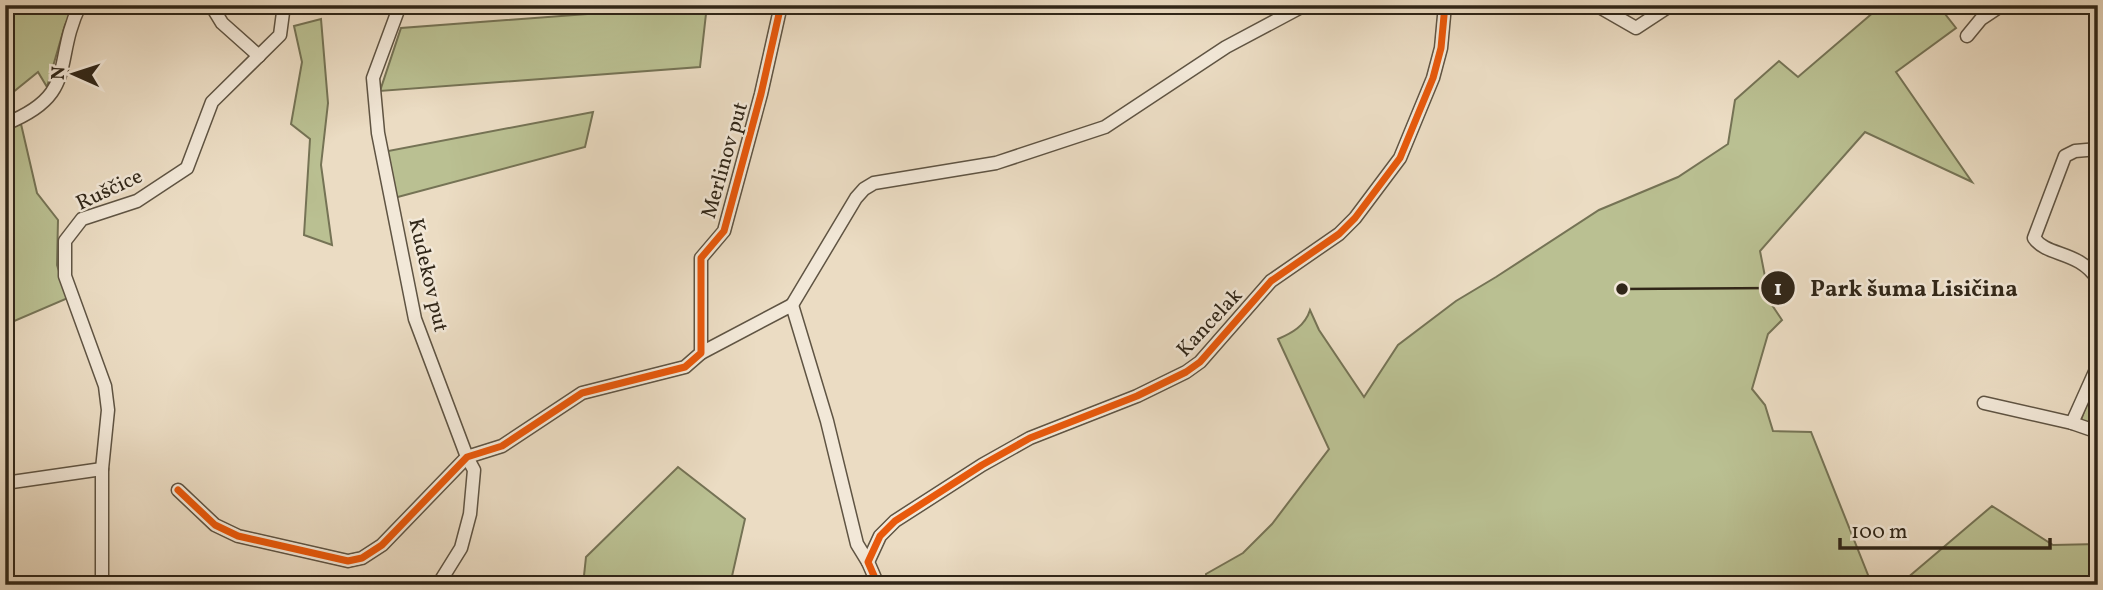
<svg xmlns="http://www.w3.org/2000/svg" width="2103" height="590" viewBox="0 0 2103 590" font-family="Vollkorn,serif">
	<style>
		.green { fill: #bac092; stroke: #757355; stroke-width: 2 }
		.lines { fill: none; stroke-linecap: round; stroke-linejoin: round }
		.street-casing { stroke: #5f5443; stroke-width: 15 }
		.street { stroke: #f2e8d8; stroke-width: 12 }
		.cycleway-casing { stroke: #f2e8d8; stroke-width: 11 }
		.cycleway { stroke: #e8590c; stroke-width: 7 }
		.labels { text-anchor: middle; stroke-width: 5; stroke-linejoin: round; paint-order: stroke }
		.street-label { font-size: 21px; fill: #302618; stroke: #f2e8d8 }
		.leader { fill: none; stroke: #302618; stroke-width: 2.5 }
		.callout-dot { fill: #302618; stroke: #f2e8d8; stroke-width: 2.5 }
		.mark-label { font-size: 21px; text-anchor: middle; font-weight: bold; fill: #fff }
		.callout-label { font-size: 23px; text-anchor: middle; font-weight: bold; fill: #302618; stroke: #f2e8d8; stroke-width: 5; stroke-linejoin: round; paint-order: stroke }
	</style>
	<rect width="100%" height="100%" fill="#ebdcc3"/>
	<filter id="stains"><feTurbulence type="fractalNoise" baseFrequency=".00286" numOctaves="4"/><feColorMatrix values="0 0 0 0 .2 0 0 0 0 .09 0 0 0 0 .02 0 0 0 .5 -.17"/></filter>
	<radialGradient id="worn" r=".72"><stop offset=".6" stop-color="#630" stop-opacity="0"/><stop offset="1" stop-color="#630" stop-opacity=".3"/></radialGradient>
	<!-- green -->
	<g class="green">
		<path d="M11,5H75L65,25L47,87L38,72L12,93L5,83V8Z"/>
		<path d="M707,5L700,67L380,91L401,28Z"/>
		<path d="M1882,5H1938L1956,28L1896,72L1972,182L1865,132L1760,251L1770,302L1782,320L1768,334L1752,389L1765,405L1773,431L1811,432L1872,585H1206V574L1243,553L1272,524L1329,449L1278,339C1292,333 1305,326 1310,310L1319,330L1364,397L1398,345L1456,301L1496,277L1599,210L1678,177L1728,144L1735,100L1779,61L1798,77Z"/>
		<path d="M321,19L328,103L321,165L332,245L304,235L310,139L291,124L302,62L294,26Z"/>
		<path d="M593,112L585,147L394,198L383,152Z"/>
		<path d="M21,124L37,193L58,220L57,265L68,298L5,325V285L10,283L5,265V128Z"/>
		<path d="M2098,371V434L2078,429Z"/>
		<path d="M678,467L745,519L730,585H583L586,557Z"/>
		<path d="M1992,506L2053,545L2098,544V585H1899Z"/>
	</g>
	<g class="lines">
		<!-- street casing -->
		<g class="street-casing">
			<g id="street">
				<path d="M211,5L222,23L259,56"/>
				<path d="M400,5L373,78L378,133L415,319L467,457L474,470L470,514L461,548L438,585"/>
				<path d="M1596,5L1636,28L1671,5"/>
				<path d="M1967,36L1981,19L2002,5"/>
				<path d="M5,124C80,94 52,62 80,5"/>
				<path d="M2098,149L2075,151L2065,156L2034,238C2047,257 2079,250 2098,280"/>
				<path d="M792,305L856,198L864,189L874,183L996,163L1105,127L1226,47L1305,5"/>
				<path d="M701,353L792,305L827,421L857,544L868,562"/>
				<path d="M1984,403L2072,423L2098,432"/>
				<path d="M2072,423L2098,365"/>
				<path d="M5,483L102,469"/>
				<path d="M178,490L215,525L238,536L348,561L362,558L382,545L467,457L502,446L582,393L685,367L701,353V258L724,231L761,94L781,5"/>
				<path d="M102,585V469L108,410L105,386L65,276V241L82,219L137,201L187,168L212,102L280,35L284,5"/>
				<path d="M878,585L868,562L880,536L895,521L982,465L1030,438L1137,396L1186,372L1200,362L1271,281L1339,234L1355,218L1400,158L1433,78L1441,48L1445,5"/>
			</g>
		</g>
		<!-- street -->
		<use href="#street" class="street"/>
		<!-- cycleway casing -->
		<g class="cycleway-casing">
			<g id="cycleway">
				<path d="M178,490L215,525L238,536L348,561L362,558L382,545L467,457L502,446L582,393L685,367L701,353V258L724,231L761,94L781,5"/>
				<path d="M878,585L868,562L880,536L895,521L982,465L1030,438L1137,396L1186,372L1200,362L1271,281L1339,234L1355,218L1400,158L1433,78L1441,48L1445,5"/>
			</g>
		</g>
		<!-- cycleway -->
		<use href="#cycleway" class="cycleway"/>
	</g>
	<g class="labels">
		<!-- street labels -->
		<g class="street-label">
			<text transform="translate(724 160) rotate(-74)" y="7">Merlinov put</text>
			<text transform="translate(109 189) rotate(-25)" y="7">Ruščice</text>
			<text transform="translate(429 275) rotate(77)" y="7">Kudekov put</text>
			<text transform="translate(1209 322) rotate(-47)" y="7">Kancelak</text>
		</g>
	</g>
	<!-- callouts -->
	<path class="leader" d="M1622 289L1778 288"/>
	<g class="callout-dot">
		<circle cx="1622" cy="289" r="7"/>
		<circle cx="1778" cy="288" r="18"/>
	</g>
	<g class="mark-label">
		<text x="1778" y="295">1</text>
	</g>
	<g class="callout-label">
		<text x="1914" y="296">Park šuma Lisičina</text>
	</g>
	<!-- margin -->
	<rect width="2103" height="590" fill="none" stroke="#ebdcc3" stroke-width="28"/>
	<rect x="7" y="7" width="2089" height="576" fill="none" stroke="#302618" stroke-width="3.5"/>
	<rect x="14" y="14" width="2075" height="562" fill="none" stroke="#302618" stroke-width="2"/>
	<!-- north arrow -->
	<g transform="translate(74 74) rotate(273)" stroke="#f2e8d8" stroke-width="5" paint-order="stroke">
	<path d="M0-5L12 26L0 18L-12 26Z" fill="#302618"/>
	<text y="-10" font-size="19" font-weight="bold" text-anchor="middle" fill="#302618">N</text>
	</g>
	<!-- scale -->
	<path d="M1840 538v10h210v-10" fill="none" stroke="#302618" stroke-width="3.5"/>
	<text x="1851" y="538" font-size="21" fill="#302618" stroke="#f2e8d8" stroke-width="5" paint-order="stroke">100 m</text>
	<rect width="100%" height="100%" filter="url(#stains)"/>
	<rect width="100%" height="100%" fill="url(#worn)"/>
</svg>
